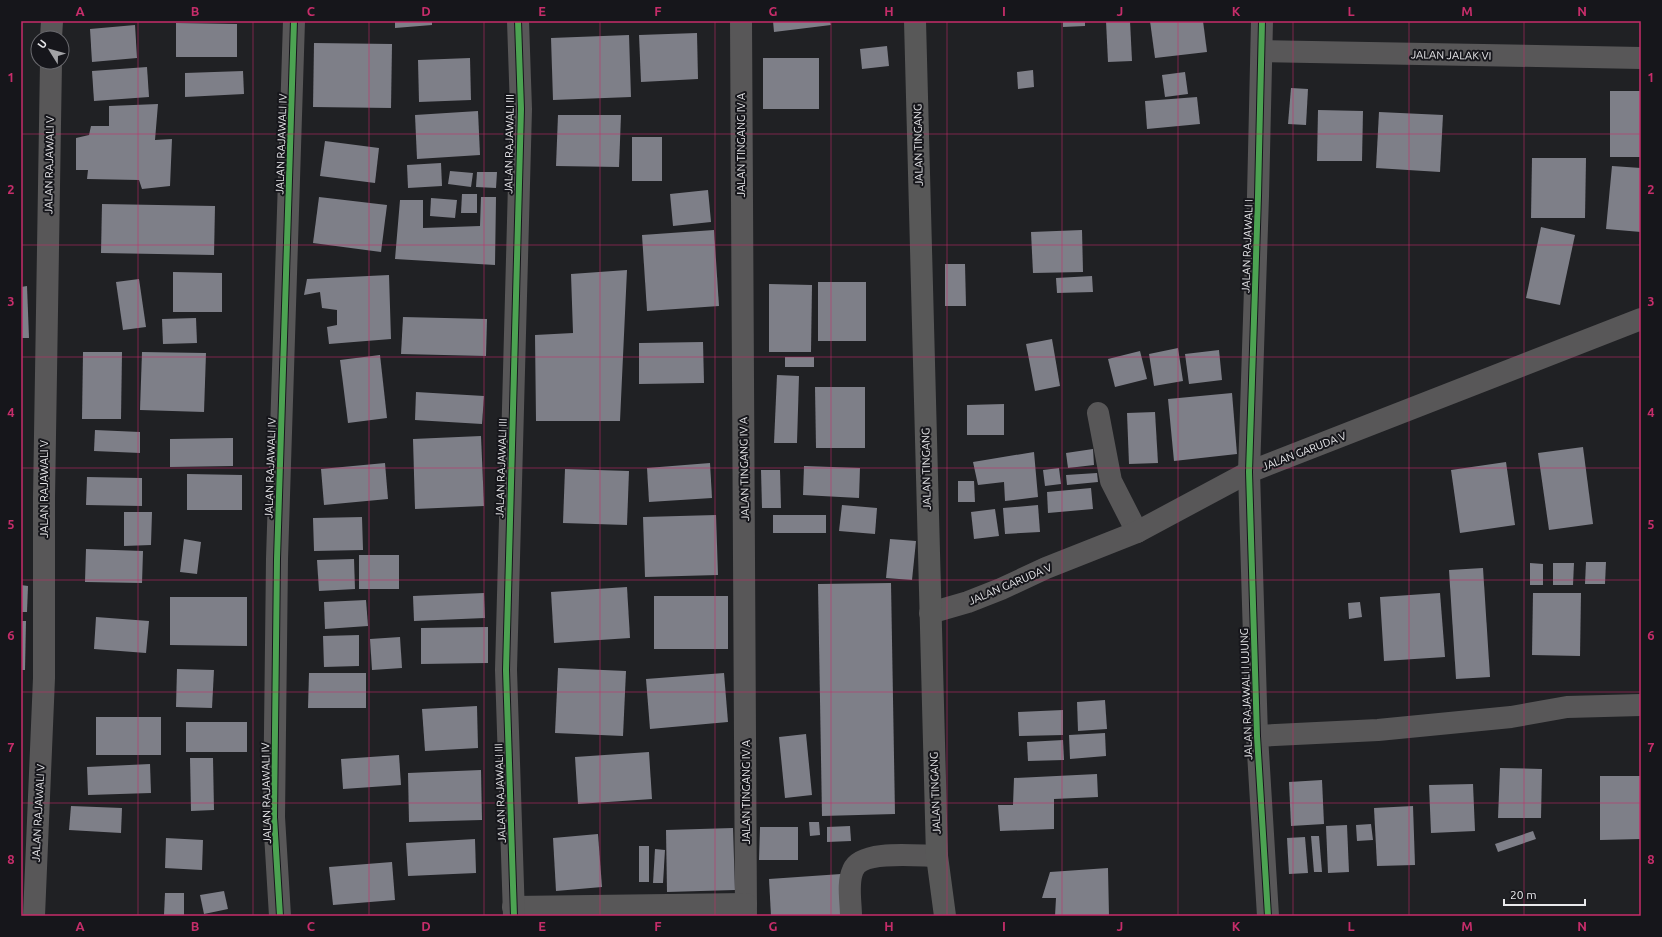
<svg xmlns="http://www.w3.org/2000/svg" width="1662" height="937" viewBox="0 0 1662 937" font-family="Ubuntu,sans-serif">
	<style>
		.building { fill: #7e7f88 }
		.lines { fill: none; stroke-linecap: round; stroke-linejoin: round }
		.street { stroke: #585758; stroke-width: 22 }
		.secondary { stroke: #585858; stroke-width: 22 }
		.cycleway-casing { stroke: #16161b; stroke-width: 8 }
		.cycleway { stroke: #4ca352; stroke-width: 6 }
		.grid { fill: none; stroke: #c62d6a; stroke-width: 1; stroke-opacity: 0.55 }
		.labels { text-anchor: middle; stroke-width: 4; stroke-linejoin: round; paint-order: stroke }
		.street-label { font-size: 11px; fill: #e9e9ec; stroke: #16161b }
		.neatline { fill: none; stroke: #c62d6a; stroke-width: 1.5 }
		.grid-label { font-size: 13px; text-anchor: middle; font-weight: bold; fill: #c62d6a }
	</style>
	<rect width="100%" height="100%" fill="#202124"/>
	<!-- building -->
	<g class="building">
		<path d="M395,21H432V25L395,28Z"/>
		<path d="M773,21H830L831,25L774,32Z"/>
		<path d="M1035,21H1053L1052,22H1035Z"/>
		<path d="M1063,21H1085V26L1063,27Z"/>
		<path d="M1106,21H1130L1132,61L1108,62Z"/>
		<path d="M1150,21H1203L1207,52L1155,58Z"/>
		<path d="M176,23L237,24V57H176Z"/>
		<path d="M135,25L137,58L92,62L90,29Z"/>
		<path d="M697,33L698,79L641,82L639,35Z"/>
		<path d="M629,35L631,97L553,100L551,38Z"/>
		<path d="M314,43L392,44L391,108L313,107Z"/>
		<path d="M887,46L889,66L862,69L860,49Z"/>
		<path d="M470,58L471,100L419,102L418,60Z"/>
		<rect x="763" y="58" width="56" height="51"/>
		<path d="M147,67L149,97L94,101L92,71Z"/>
		<path d="M1033,70L1034,87L1018,89L1017,72Z"/>
		<path d="M243,71L244,94L185,97V73Z"/>
		<path d="M1185,72L1188,94L1165,97L1162,75Z"/>
		<path d="M1291,88L1308,89L1306,125L1288,124Z"/>
		<rect x="1610" y="91" width="31" height="66"/>
		<path d="M1197,97L1200,124L1147,129L1145,101Z"/>
		<path d="M158,104L155,140L172,139L170,186L142,189L139,180L87,179L88,170H76V138L89,135L91,126H109V106Z"/>
		<path d="M1318,110L1363,111L1362,161H1317Z"/>
		<path d="M478,111L480,155L417,159L415,115Z"/>
		<path d="M1379,112L1443,115L1440,172L1376,168Z"/>
		<path d="M558,115H621L619,167L556,166Z"/>
		<rect x="632" y="137" width="30" height="44"/>
		<path d="M325,141L379,148L375,183L320,176Z"/>
		<path d="M1532,158H1586L1585,218H1531Z"/>
		<path d="M441,163L442,186L408,188L407,165Z"/>
		<path d="M1612,166L1641,168V232L1606,229Z"/>
		<path d="M450,171L473,173L471,187L448,184Z"/>
		<path d="M477,172H497L496,188L476,187Z"/>
		<path d="M708,190L711,222L673,226L670,194Z"/>
		<path d="M462,194H477V213H461Z"/>
		<path d="M319,197L387,205L381,252L313,243Z"/>
		<path d="M481,197H496L495,265L395,259L400,200H423V228L480,226Z"/>
		<path d="M431,198L457,200L455,218L430,216Z"/>
		<path d="M102,204L215,206L214,255L101,253Z"/>
		<path d="M1541,227L1575,235L1560,305L1526,298Z"/>
		<path d="M714,230L719,306L647,311L642,235Z"/>
		<path d="M1082,230L1083,272L1033,273L1031,232Z"/>
		<path d="M945,264H965L966,306H945Z"/>
		<path d="M627,270L620,421H536L535,335L573,333L571,274Z"/>
		<path d="M173,272L222,273V312H173Z"/>
		<path d="M389,275L391,339L329,344L327,327L337,325V310L322,308L320,292L304,295L307,279Z"/>
		<path d="M1092,276L1093,292L1057,293L1056,278Z"/>
		<path d="M139,279L146,327L123,330L116,282Z"/>
		<rect x="818" y="282" width="48" height="59"/>
		<path d="M769,284L812,285L811,352H769Z"/>
		<path d="M27,286L29,338H21V287Z"/>
		<path d="M403,317L487,319L486,356L401,354Z"/>
		<path d="M196,318L197,343L163,344L162,319Z"/>
		<path d="M1052,339L1060,386L1035,391L1026,344Z"/>
		<path d="M703,342L704,383L639,384V343Z"/>
		<path d="M1178,348L1183,381L1154,386L1149,354Z"/>
		<path d="M1219,350L1222,380L1189,384L1185,354Z"/>
		<path d="M1140,351L1147,379L1115,387L1108,359Z"/>
		<path d="M83,352H122L121,419H82Z"/>
		<path d="M142,352L206,353L204,412L140,410Z"/>
		<path d="M380,355L387,418L348,423L340,360Z"/>
		<rect x="785" y="357" width="29" height="10"/>
		<path d="M777,375L799,376L797,443H774Z"/>
		<path d="M815,387H865V448H816Z"/>
		<path d="M416,392L484,396L482,424L415,420Z"/>
		<path d="M1232,393L1237,454L1174,461L1168,399Z"/>
		<path d="M1004,404V435H967V405Z"/>
		<path d="M1155,412L1158,463L1129,464L1127,413Z"/>
		<path d="M95,430L140,432V453L94,451Z"/>
		<path d="M481,436L484,506L415,509L413,439Z"/>
		<path d="M233,438V466L170,467V439Z"/>
		<path d="M1583,447L1593,524L1549,530L1538,453Z"/>
		<path d="M1093,449L1094,465L1068,468L1066,453Z"/>
		<path d="M1034,452L1038,497L1005,501L1004,482L978,485L973,462Z"/>
		<path d="M1506,462L1515,525L1460,533L1451,470Z"/>
		<path d="M385,463L388,499L324,505L321,469Z"/>
		<path d="M710,463L712,498L649,502L647,468Z"/>
		<path d="M804,466L860,468L859,498L803,495Z"/>
		<path d="M1059,468L1061,484L1045,486L1043,470Z"/>
		<path d="M565,469L629,471L627,525L563,523Z"/>
		<path d="M761,470H780L781,508H762Z"/>
		<path d="M1097,473L1098,482L1067,485L1066,475Z"/>
		<path d="M187,474L242,475V510H187Z"/>
		<path d="M87,477L142,478V506L86,505Z"/>
		<path d="M958,481H974L975,502H958Z"/>
		<path d="M1091,488L1093,509L1048,513L1047,492Z"/>
		<path d="M842,505L877,508L875,534L839,531Z"/>
		<path d="M1038,505L1040,532L1005,534L1003,508Z"/>
		<path d="M995,509L999,536L974,539L971,512Z"/>
		<path d="M124,512H152L151,545L124,546Z"/>
		<path d="M716,515L718,575L645,577L643,517Z"/>
		<rect x="773" y="515" width="53" height="18"/>
		<path d="M362,517L363,550L314,551L313,518Z"/>
		<path d="M184,539L201,542L197,574L180,572Z"/>
		<path d="M890,539L916,541L912,580L886,578Z"/>
		<path d="M86,549L143,551L142,583L85,582Z"/>
		<rect x="359" y="555" width="40" height="34"/>
		<path d="M354,559L355,589L319,591L317,560Z"/>
		<path d="M1586,562H1606L1605,584H1585Z"/>
		<path d="M1530,563L1543,564V585H1530Z"/>
		<path d="M1553,563H1574L1573,585H1553Z"/>
		<path d="M1483,568L1490,677L1456,679L1449,570Z"/>
		<path d="M891,583L895,814L822,816L818,584Z"/>
		<path d="M21,585L28,586L27,612H21Z"/>
		<path d="M627,587L630,638L554,643L551,592Z"/>
		<path d="M484,593L485,618L414,621L413,596Z"/>
		<path d="M1440,593L1445,657L1384,661L1380,597Z"/>
		<path d="M1533,593H1581L1580,656L1532,655Z"/>
		<rect x="654" y="596" width="74" height="53"/>
		<path d="M170,597H247V646L170,645Z"/>
		<path d="M366,600L368,626L325,629L324,602Z"/>
		<path d="M1360,602L1362,617L1349,619L1348,603Z"/>
		<path d="M96,617L149,621L146,653L94,649Z"/>
		<path d="M21,621H26L25,670H21Z"/>
		<path d="M488,627V663L421,664V628Z"/>
		<path d="M359,635V666L324,667L323,636Z"/>
		<path d="M400,637L402,668L372,670L370,639Z"/>
		<path d="M558,668L626,671L623,736L555,733Z"/>
		<path d="M177,669L214,670L212,708L176,707Z"/>
		<path d="M309,673H366V708H308Z"/>
		<path d="M724,673L728,722L650,729L646,679Z"/>
		<path d="M1105,700L1107,729L1078,731L1077,702Z"/>
		<path d="M477,706L478,748L425,751L422,709Z"/>
		<path d="M1063,710V735L1019,736L1018,712Z"/>
		<rect x="96" y="717" width="65" height="38"/>
		<rect x="186" y="722" width="61" height="30"/>
		<path d="M1105,733L1106,756L1070,759L1069,735Z"/>
		<path d="M806,734L812,795L785,798L779,737Z"/>
		<path d="M1063,740L1064,760L1028,761L1027,742Z"/>
		<path d="M649,752L652,799L578,804L575,757Z"/>
		<path d="M399,755L401,785L343,789L341,759Z"/>
		<path d="M190,758H213L214,810L191,811Z"/>
		<path d="M150,764L151,793L88,795L87,767Z"/>
		<path d="M1500,768L1542,769L1541,818H1498Z"/>
		<path d="M481,770L482,820L409,822L408,773Z"/>
		<path d="M1097,774L1098,797L1054,799V829L1000,831L998,805H1013L1014,778Z"/>
		<path d="M1600,776H1641V839L1600,840Z"/>
		<path d="M1322,780L1324,824L1291,826L1289,782Z"/>
		<path d="M1473,784L1475,831L1431,833L1429,785Z"/>
		<path d="M71,806L122,808L121,833L69,830Z"/>
		<path d="M1413,806L1415,865L1377,866L1374,808Z"/>
		<path d="M809,822H819L820,835L810,836Z"/>
		<path d="M1371,824L1373,840L1357,841L1356,825Z"/>
		<path d="M1347,825L1349,872L1328,873L1326,826Z"/>
		<path d="M850,826L851,841L827,842V827Z"/>
		<path d="M760,827H798V860H759Z"/>
		<path d="M733,828L735,890L667,892L666,830Z"/>
		<path d="M1533,831L1536,839L1498,852L1495,844Z"/>
		<path d="M598,834L602,887L556,891L553,838Z"/>
		<path d="M1311,836H1319L1322,872H1314Z"/>
		<path d="M1305,837L1308,873L1289,874L1287,838Z"/>
		<path d="M166,838L203,840L202,870L165,868Z"/>
		<path d="M475,839L476,873L408,876L406,843Z"/>
		<rect x="639" y="846" width="10" height="36"/>
		<path d="M655,849L665,850L663,883H653Z"/>
		<path d="M392,862L395,900L333,905L329,867Z"/>
		<path d="M1108,868L1109,916H1055L1056,898H1042L1050,872Z"/>
		<path d="M841,874L843,916H771L769,879Z"/>
		<path d="M224,891L228,909L204,914L200,895Z"/>
		<path d="M165,893H184V915H164Z"/>
	</g>
	<g class="lines">
		<!-- street -->
		<g class="street">
			<path d="M741,21L746,916"/>
			<path d="M1262,21L1258,196L1249,472L1257,736L1268,916"/>
			<path d="M51,38L52,21"/>
			<path d="M1262,51L1641,58"/>
			<path d="M1098,413L1111,481L1137,532"/>
			<path d="M930,613L968,602L1001,589L1046,568L1137,532L1249,472L1641,319"/>
			<path d="M1257,736L1378,730L1511,717L1567,707L1641,705"/>
			<path d="M513,907L746,904"/>
			<path d="M34,916L44,678V498L51,62"/>
			<path d="M280,916L274,817L277,559L294,21"/>
			<path d="M514,916L506,670L521,109L518,21"/>
			<path d="M851,916C851,902 847,883 853,870C861,849 918,856 937,856"/>
		</g>
		<!-- secondary -->
		<path class="secondary" d="M915,21L937,856L945,916"/>
		<!-- cycleway casing -->
		<g class="cycleway-casing">
			<g id="cycleway">
				<path d="M1262,21L1258,196L1249,472L1257,736L1268,916"/>
				<path d="M280,916L274,817L277,559L294,21"/>
				<path d="M514,916L506,670L521,109L518,21"/>
			</g>
		</g>
		<!-- cycleway -->
		<use href="#cycleway" class="cycleway"/>
	</g>
	<!-- grid -->
	<path class="grid" d="M138,21V916M253,21V916M369,21V916M484,21V916M600,21V916M715,21V916M831,21V916M947,21V916M1062,21V916M1178,21V916M1293,21V916M1409,21V916M1524,21V916M21,134H1641M21,245H1641M21,357H1641M21,468H1641M21,580H1641M21,692H1641M21,803H1641"/>
	<g class="labels">
		<!-- street labels -->
		<g class="street-label">
			<text transform="translate(1451 55) rotate(1)" y="4">JALAN JALAK VI</text>
			<text transform="translate(281 144) rotate(-88)" y="4">JALAN RAJAWALI IV</text>
			<text transform="translate(509 144) rotate(-89)" y="4">JALAN RAJAWALI III</text>
			<text transform="translate(741 145) rotate(-90)" y="4">JALAN TINGANG IV A</text>
			<text transform="translate(918 145) rotate(-91)" y="4">JALAN TINGANG</text>
			<text transform="translate(49 165) rotate(-89)" y="4">JALAN RAJAWALI V</text>
			<text transform="translate(1247 246) rotate(-88)" y="4">JALAN RAJAWALI I</text>
			<text transform="translate(1304 451) rotate(-21)" y="4">JALAN GARUDA V</text>
			<text transform="translate(270 468) rotate(-88)" y="4">JALAN RAJAWALI IV</text>
			<text transform="translate(501 468) rotate(-88)" y="4">JALAN RAJAWALI III</text>
			<text transform="translate(744 469) rotate(-91)" y="4">JALAN TINGANG IV A</text>
			<text transform="translate(926 469) rotate(-91)" y="4">JALAN TINGANG</text>
			<text transform="translate(44 489) rotate(-90)" y="4">JALAN RAJAWALI V</text>
			<text transform="translate(1010 584) rotate(-23)" y="4">JALAN GARUDA V</text>
			<text transform="translate(1246 694) rotate(-92)" y="4">JALAN RAJAWALI I UJUNG</text>
			<text transform="translate(746 792) rotate(-90)" y="4">JALAN TINGANG IV A</text>
			<text transform="translate(266 793) rotate(-91)" y="4">JALAN RAJAWALI IV</text>
			<text transform="translate(500 793) rotate(-92)" y="4">JALAN RAJAWALI III</text>
			<text transform="translate(935 793) rotate(-92)" y="4">JALAN TINGANG</text>
			<text transform="translate(38 813) rotate(-87)" y="4">JALAN RAJAWALI V</text>
		</g>
	</g>
	<!-- border -->
	<rect width="1662" height="937" fill="none" stroke="#16161b" stroke-width="44"/>
	<!-- north arrow -->
	<g transform="translate(50 50) rotate(307)"><circle r="19" fill="#16161b" stroke="#6a6a6f"/>
	<path d="M0-3L7 15L0 10L-7 15Z" fill="#a3a3a6"/>
	<text y="-6" font-size="11" font-weight="bold" text-anchor="middle" fill="#e9e9ec">U</text>
	</g>
	<!-- scale -->
	<path d="M1504 899v6h81v-6" fill="none" stroke="#e9e9ec" stroke-width="2"/>
	<text x="1510" y="899" font-size="12" fill="#e9e9ec" stroke="#16161b" stroke-width="3" paint-order="stroke">20 m</text>
	<rect x="22" y="22" width="1618" height="893" class="neatline"/>
	<g class="grid-label">
		<text x="80" y="16">A</text>
		<text x="195" y="16">B</text>
		<text x="311" y="16">C</text>
		<text x="426" y="16">D</text>
		<text x="542" y="16">E</text>
		<text x="658" y="16">F</text>
		<text x="773" y="16">G</text>
		<text x="889" y="16">H</text>
		<text x="1004" y="16">I</text>
		<text x="1120" y="16">J</text>
		<text x="1236" y="16">K</text>
		<text x="1351" y="16">L</text>
		<text x="1467" y="16">M</text>
		<text x="1582" y="16">N</text>
		<text x="11" y="82">1</text>
		<text x="1651" y="82">1</text>
		<text x="11" y="194">2</text>
		<text x="1651" y="194">2</text>
		<text x="11" y="306">3</text>
		<text x="1651" y="306">3</text>
		<text x="11" y="417">4</text>
		<text x="1651" y="417">4</text>
		<text x="11" y="529">5</text>
		<text x="1651" y="529">5</text>
		<text x="11" y="640">6</text>
		<text x="1651" y="640">6</text>
		<text x="11" y="752">7</text>
		<text x="1651" y="752">7</text>
		<text x="11" y="864">8</text>
		<text x="1651" y="864">8</text>
		<text x="80" y="931">A</text>
		<text x="195" y="931">B</text>
		<text x="311" y="931">C</text>
		<text x="426" y="931">D</text>
		<text x="542" y="931">E</text>
		<text x="658" y="931">F</text>
		<text x="773" y="931">G</text>
		<text x="889" y="931">H</text>
		<text x="1004" y="931">I</text>
		<text x="1120" y="931">J</text>
		<text x="1236" y="931">K</text>
		<text x="1351" y="931">L</text>
		<text x="1467" y="931">M</text>
		<text x="1582" y="931">N</text>
	</g>
</svg>
